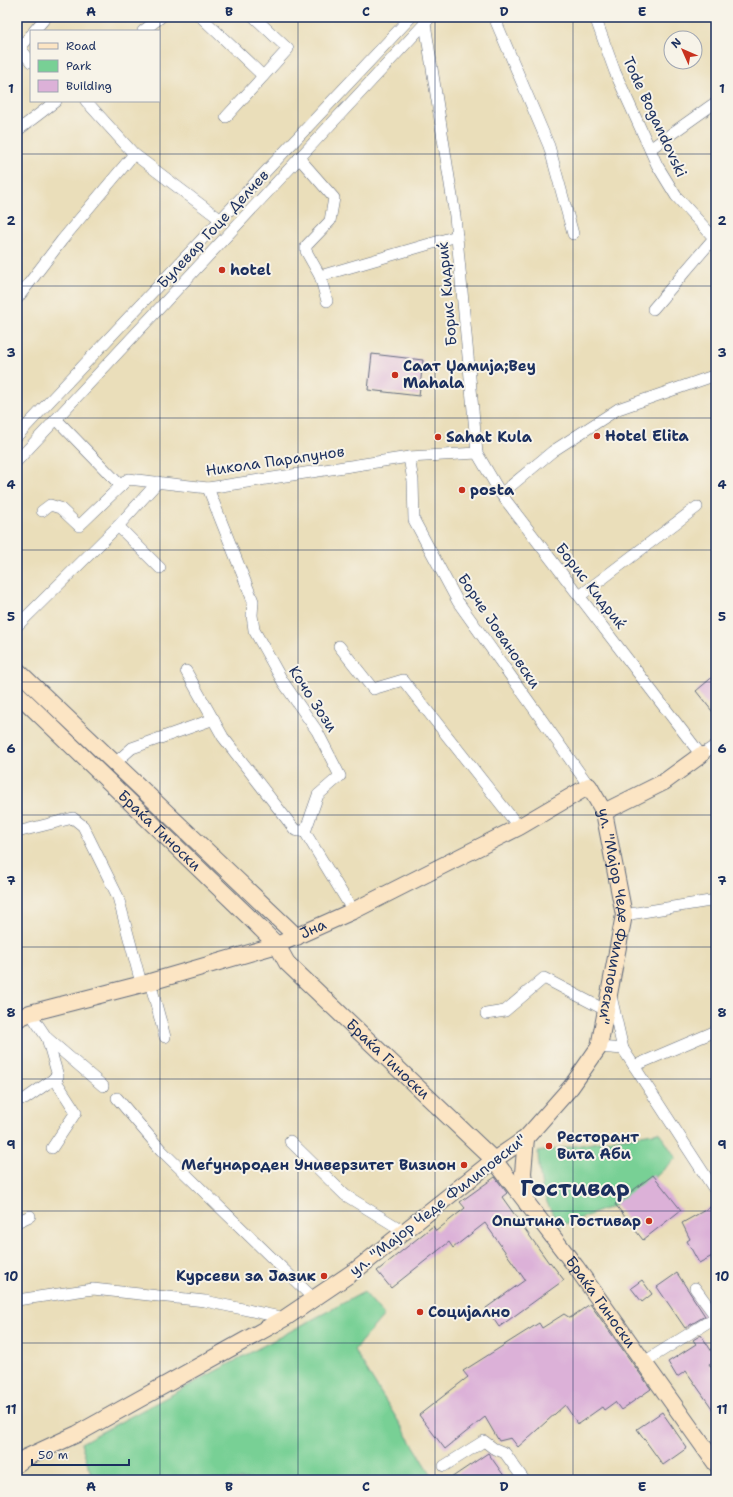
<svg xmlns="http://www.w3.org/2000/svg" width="733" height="1497" viewBox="0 0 733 1497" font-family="'Shantell Sans',sans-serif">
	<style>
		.green { fill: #78d095; stroke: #4a807a }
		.building { fill: #dcb1d8 }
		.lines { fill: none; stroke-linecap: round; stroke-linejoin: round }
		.street-casing { stroke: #636c7e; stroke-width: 12 }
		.secondary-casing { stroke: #636c7e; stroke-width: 18 }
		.street { stroke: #fff; stroke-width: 11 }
		.secondary { stroke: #fce5c4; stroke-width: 16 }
		.grid { fill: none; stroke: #1b2f5e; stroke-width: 1; stroke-opacity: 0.55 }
		.poi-dot { fill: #c8321e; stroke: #f7f3e8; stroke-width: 1.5 }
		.labels { text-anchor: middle; stroke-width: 4; stroke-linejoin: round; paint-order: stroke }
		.street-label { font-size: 15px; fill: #1b2f5e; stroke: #f7f3e8 }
		.poi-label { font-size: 15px; font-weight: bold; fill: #1b2f5e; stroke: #f7f3e8; text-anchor: start }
		.town-label { font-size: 23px; font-weight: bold; fill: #1b2f5e; stroke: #f7f3e8 }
		.neatline { fill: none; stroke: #1b2f5e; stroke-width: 1.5 }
		.grid-label { font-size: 13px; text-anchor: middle; font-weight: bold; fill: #1b2f5e }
	</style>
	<rect width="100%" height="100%" fill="#f7f3e8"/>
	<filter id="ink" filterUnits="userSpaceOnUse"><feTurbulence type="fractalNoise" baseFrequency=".025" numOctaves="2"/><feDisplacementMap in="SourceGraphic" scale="8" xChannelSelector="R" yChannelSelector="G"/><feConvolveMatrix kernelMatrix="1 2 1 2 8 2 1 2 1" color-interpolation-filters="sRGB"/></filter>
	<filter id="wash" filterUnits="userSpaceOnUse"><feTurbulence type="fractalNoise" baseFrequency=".012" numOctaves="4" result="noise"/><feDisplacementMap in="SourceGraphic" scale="16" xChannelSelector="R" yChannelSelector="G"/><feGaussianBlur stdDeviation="0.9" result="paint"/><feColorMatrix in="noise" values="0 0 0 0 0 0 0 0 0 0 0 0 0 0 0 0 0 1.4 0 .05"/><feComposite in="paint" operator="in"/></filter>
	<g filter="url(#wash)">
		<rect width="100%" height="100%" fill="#eadeba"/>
		<!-- green -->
		<g class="green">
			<path d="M659,1132L676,1158L632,1199L560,1226C542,1198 540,1185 538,1152Z"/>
			<path d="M364,1292L384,1315L354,1350L435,1480H93L81,1443Z"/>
		</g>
		<g id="blocks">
			<!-- building -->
			<g class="building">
				<path d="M372,354L423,360L419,396L368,390Z"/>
				<path d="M716,674V716L696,691Z"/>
				<path d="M653,1175L681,1210L643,1240L615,1204Z"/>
				<path d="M495,1177L507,1193L502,1197L549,1263L550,1262L564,1280L499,1327L486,1308L525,1280L485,1223L453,1248L449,1242L391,1288L377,1271L433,1226L436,1231L465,1208L460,1202Z"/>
				<path d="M716,1204V1254L699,1263L687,1241L690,1239L682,1223Z"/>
				<path d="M677,1273L705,1316L685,1328L657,1287Z"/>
				<path d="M642,1280L652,1294L642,1302L631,1288Z"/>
				<path d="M590,1304L651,1389L621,1410L615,1402L604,1410L602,1407L578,1424L565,1405L518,1447L511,1438L499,1441L485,1417L445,1449L419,1415L468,1377L463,1371L539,1323L542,1328L564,1314L570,1318Z"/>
				<path d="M701,1335L716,1358L709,1364L716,1374V1414L686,1371L677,1377L668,1362L696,1344L693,1340Z"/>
				<path d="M662,1412L687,1448L663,1465L637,1429Z"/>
				<path d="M488,1453L507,1480H448Z"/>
			</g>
		</g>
	</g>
	<g filter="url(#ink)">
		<use href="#blocks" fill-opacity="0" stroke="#636c7e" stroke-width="1"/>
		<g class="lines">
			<!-- street casing -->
			<g class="street-casing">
				<g id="street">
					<path d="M201,17L263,76"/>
					<path d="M424,17L455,216L477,453L501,494L701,755L716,745"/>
					<path d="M494,17L549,146L573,234"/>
					<path d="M595,17L615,72L657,165L676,196L716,240"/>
					<path d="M34,31L46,17"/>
					<path d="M143,31L161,17"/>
					<path d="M17,44L31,62"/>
					<path d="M20,48L31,35"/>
					<path d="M86,101L134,154L221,220"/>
					<path d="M226,117L288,49L254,17"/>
					<path d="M17,131L56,101"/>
					<path d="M650,149L712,105"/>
					<path d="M299,158L334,198L330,221L306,246V251L320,276L327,301"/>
					<path d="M320,276L457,236"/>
					<path d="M17,299L62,240L134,154"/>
					<path d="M653,309L714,238"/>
					<path d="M56,419L121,486"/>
					<path d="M17,436L411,17"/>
					<path d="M409,457L413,481L414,520L458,602L589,786"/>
					<path d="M17,461L428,20"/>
					<path d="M208,488L253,601L252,615L254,630L283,682L317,731L340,776L318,795L305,832L353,911"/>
					<path d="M501,494L553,451L618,409L716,375"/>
					<path d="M42,511L50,505L60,508L79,526L128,479L208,488L409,457L477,453"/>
					<path d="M118,526L160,568"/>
					<path d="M581,595L697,507"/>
					<path d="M17,626L118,526L158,482"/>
					<path d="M339,646L373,689L403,680L519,827"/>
					<path d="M186,671L223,737L295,830L305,832"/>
					<path d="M114,764L132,748L214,719"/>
					<path d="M17,832L73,818L83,826L118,897L141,983"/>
					<path d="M624,915L716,900"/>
					<path d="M150,982L165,1037"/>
					<path d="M611,996L623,1049L716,1192"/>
					<path d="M30,1013L47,1038L103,1086"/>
					<path d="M486,1014L505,1011L544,978L607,1011"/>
					<path d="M599,1047L623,1049"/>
					<path d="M634,1066L716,1031"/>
					<path d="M117,1098L161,1150L313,1298"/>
					<path d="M25,1099L58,1076L47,1038"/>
					<path d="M290,1141L345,1195L405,1232"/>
					<path d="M52,1148L76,1112L54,1078"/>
					<path d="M17,1222L30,1216"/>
					<path d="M695,1288L716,1317"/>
					<path d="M17,1300L93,1289L205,1301L285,1318"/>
					<path d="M644,1362L716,1317"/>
					<path d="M444,1466L484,1441L493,1448L505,1453L524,1480"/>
				</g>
			</g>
			<!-- secondary casing -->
			<g class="secondary-casing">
				<g id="secondary">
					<path d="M17,670L297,937"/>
					<path id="s1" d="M17,693L249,917L277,945L287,963L494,1160L576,1267L716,1464"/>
					<path d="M604,812L664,782L701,755"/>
					<path id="s2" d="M17,1019L30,1013L150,982L277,945L353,911L519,827L589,786L604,812L624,915L599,1047L571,1087L526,1138L494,1160L356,1270L285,1318L77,1434L25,1458L17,1464"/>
					<path d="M526,1138L523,1173L527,1204"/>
				</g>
			</g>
			<!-- street -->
			<use href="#street" class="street"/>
			<!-- secondary -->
			<use href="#secondary" class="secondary"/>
		</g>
	</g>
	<!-- grid -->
	<path class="grid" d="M160,17V1480M298,17V1480M435,17V1480M573,17V1480M17,154H716M17,286H716M17,418H716M17,550H716M17,682H716M17,815H716M17,947H716M17,1079H716M17,1211H716M17,1343H716"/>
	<!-- markers -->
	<g class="poi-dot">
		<circle cx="222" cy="270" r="4"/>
		<circle cx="395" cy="375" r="4"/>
		<circle cx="597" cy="436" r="4"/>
		<circle cx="438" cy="437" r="4"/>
		<circle cx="462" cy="490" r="4"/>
		<circle cx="549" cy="1146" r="4"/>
		<circle cx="464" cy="1165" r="4"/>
		<circle cx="649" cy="1221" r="4"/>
		<circle cx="324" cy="1276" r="4"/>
		<circle cx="420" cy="1312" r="4"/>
	</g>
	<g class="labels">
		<!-- street labels -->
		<g class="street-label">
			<text transform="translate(655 117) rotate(65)" y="5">Tode Bogandovski</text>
			<text transform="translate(213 229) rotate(-47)" y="5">Булевар Гоце Делчев</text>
			<text transform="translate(447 294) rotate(-95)" y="5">Борис Кидриќ</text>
			<text transform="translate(275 461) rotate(-8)" y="5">Никола Парапунов</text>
			<text transform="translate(591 586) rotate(52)" y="5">Борис Кидриќ</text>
			<text transform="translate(499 631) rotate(56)" y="5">Борче Јовановски</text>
			<text transform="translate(313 699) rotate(57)" y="5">Кочо Зози</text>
			<text dy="5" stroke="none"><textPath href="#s1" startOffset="198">Браќа Гиноски</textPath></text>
			<text dy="5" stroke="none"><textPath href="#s2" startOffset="757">ул. "Мајор Чеде Филиповски"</textPath></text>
			<text dy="5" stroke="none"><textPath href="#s2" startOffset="310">Јна</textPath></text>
			<text dy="5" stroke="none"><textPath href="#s1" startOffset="522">Браќа Гиноски</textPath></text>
			<text transform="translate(438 1205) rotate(-38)" y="5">ул. "Мајор Чеде Филиповски"</text>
			<text dy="5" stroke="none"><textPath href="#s1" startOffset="846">Браќа Гиноски</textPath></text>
		</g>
		<!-- poi labels -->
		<g class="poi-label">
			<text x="230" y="275">hotel</text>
			<text x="403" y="371">Саат Џамија;Bey<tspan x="403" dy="17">Mahala</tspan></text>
			<text x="605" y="441">Hotel Elita</text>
			<text x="446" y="442">Sahat Kula</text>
			<text x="470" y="495">posta</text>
			<text x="557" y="1142">Ресторант<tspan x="557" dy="17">Вита Аби</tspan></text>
			<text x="456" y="1170" text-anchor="end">Меѓународен Универзитет Визион</text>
			<text x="641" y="1226" text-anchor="end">Општина Гостивар</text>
			<text x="316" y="1281" text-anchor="end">Курсеви за Јазик</text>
			<text x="428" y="1317">Социјално</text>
		</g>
		<!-- town labels -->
		<g class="town-label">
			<text x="575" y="1196">Гостивар</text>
		</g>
	</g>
	<!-- margin -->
	<rect width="733" height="1497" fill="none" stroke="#f7f3e8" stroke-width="44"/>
	<!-- legend -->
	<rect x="30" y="30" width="130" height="72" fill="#f7f3e8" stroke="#9fa5b1"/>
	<rect x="38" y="43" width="20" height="6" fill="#fce5c4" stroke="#9fa5b1"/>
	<text x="66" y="50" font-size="12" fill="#1b2f5e">Road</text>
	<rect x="38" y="60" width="20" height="12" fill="#78d095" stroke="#9fa5b1"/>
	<text x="66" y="70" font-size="12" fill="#1b2f5e">Park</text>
	<rect x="38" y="80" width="20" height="12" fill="#dcb1d8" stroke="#9fa5b1"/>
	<text x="66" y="90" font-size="12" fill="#1b2f5e">Building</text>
	<!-- north arrow -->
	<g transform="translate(683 50) rotate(315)"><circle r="19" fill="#f7f3e8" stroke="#9fa5b1"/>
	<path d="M0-3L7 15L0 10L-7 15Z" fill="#c8321e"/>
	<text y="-6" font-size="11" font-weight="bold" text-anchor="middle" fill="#1b2f5e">N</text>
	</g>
	<!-- scale -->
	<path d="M32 1459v6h97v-6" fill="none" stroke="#1b2f5e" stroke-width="2"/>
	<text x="38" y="1459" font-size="12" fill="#1b2f5e" stroke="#f7f3e8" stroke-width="3" paint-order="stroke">50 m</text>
	<rect x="22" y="22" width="689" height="1453" class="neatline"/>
	<g class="grid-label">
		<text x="91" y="16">A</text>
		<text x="229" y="16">B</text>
		<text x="366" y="16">C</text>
		<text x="504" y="16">D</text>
		<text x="642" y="16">E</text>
		<text x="11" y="93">1</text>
		<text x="722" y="93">1</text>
		<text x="11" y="225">2</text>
		<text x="722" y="225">2</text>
		<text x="11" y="357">3</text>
		<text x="722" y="357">3</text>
		<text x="11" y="489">4</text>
		<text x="722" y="489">4</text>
		<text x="11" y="621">5</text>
		<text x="722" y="621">5</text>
		<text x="11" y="753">6</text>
		<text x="722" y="753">6</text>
		<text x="11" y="885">7</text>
		<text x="722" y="885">7</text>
		<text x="11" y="1017">8</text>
		<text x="722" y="1017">8</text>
		<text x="11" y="1149">9</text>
		<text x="722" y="1149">9</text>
		<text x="11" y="1281">10</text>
		<text x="722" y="1281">10</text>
		<text x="11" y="1414">11</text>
		<text x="722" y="1414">11</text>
		<text x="91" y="1491">A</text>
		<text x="229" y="1491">B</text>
		<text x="366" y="1491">C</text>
		<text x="504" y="1491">D</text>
		<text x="642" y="1491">E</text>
	</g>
</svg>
